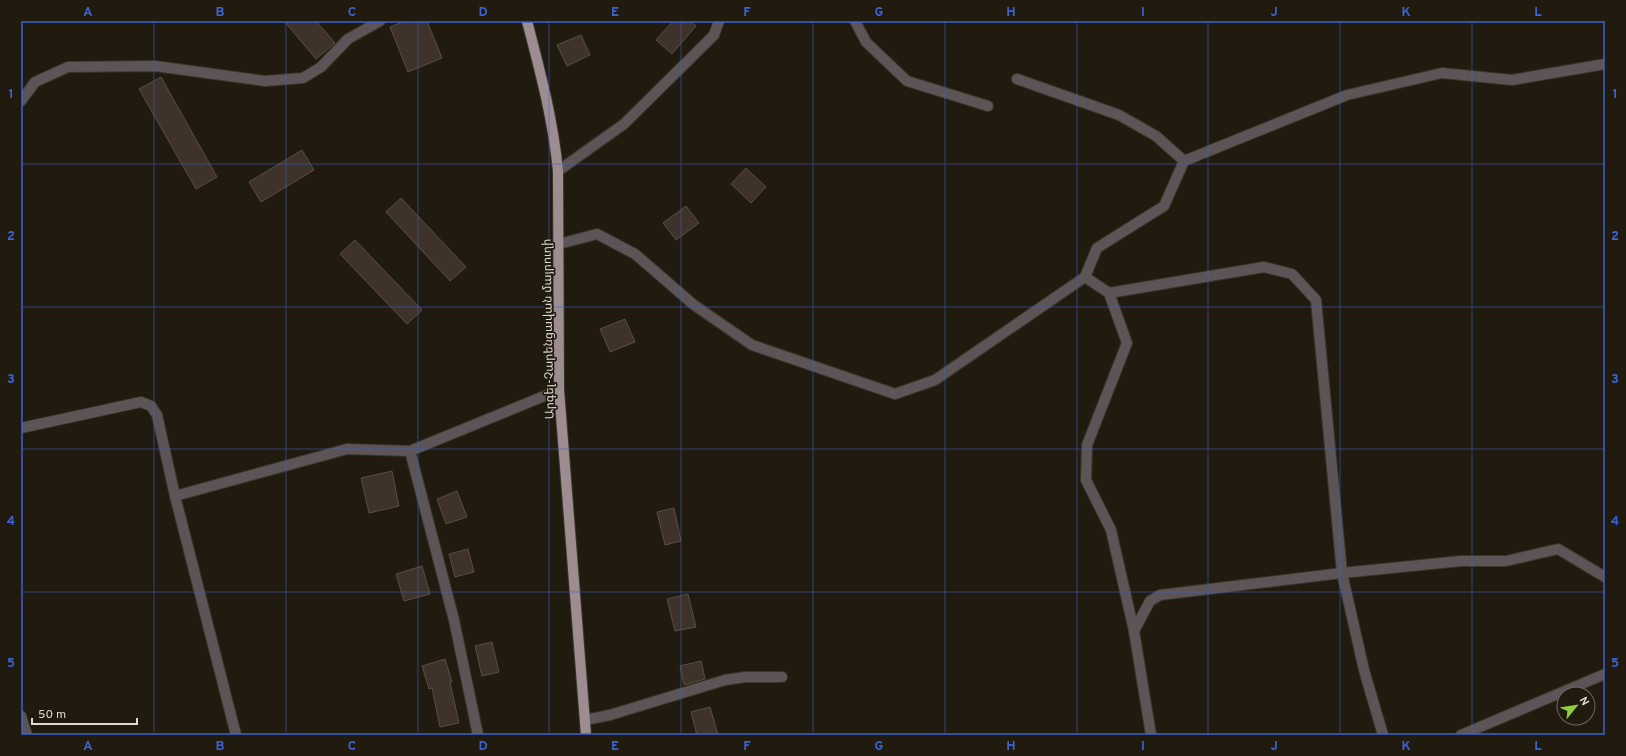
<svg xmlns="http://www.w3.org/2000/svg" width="1626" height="756" viewBox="0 0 1626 756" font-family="Overpass,'Noto Sans Armenian',sans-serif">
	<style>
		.building { fill: #3e322a; stroke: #5a4d44 }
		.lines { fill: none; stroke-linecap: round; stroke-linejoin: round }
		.minor-casing { stroke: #3b362a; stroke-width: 12 }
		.major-casing { stroke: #3b362a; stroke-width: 12 }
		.minor { stroke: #5c5456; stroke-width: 10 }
		.major { stroke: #9d8d91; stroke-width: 10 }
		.grid { fill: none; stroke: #3a63d7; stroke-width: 1; stroke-opacity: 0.55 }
		.labels { text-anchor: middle; stroke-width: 3.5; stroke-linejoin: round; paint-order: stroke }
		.street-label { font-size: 12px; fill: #dedad2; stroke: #211b0f }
		.neatline { fill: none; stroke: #3a63d7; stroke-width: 1.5 }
		.grid-label { font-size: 13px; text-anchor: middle; font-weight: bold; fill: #3a63d7 }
	</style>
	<rect width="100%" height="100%" fill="#211b0f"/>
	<!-- building -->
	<g class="building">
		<path d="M284,21H316L335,43L316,59Z"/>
		<path d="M405,21H427L442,58L408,72L390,27Z"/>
		<path d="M673,21H690L696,26L672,54L656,40Z"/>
		<path d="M581,35L590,55L567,66L557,45Z"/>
		<path d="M161,77L217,177L196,189L139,89Z"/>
		<path d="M302,150L314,170L261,202L249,182Z"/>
		<path d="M746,168L766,187L751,203L731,184Z"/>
		<path d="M401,198L466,267L450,281L386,212Z"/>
		<path d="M686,206L699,223L676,240L663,223Z"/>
		<path d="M355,240L422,310L407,324L340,254Z"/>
		<path d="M625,319L635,342L610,352L600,329Z"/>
		<path d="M392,471L399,506L369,513L361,478Z"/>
		<path d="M457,491L467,517L446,524L437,499Z"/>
		<path d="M674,508L681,541L665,545L657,512Z"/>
		<path d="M468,549L474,572L455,577L449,554Z"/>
		<path d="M422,566L430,594L404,601L396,574Z"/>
		<path d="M688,594L696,627L675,631L667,599Z"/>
		<path d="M492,642L499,672L482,676L475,646Z"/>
		<path d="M445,659L452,682H450L459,723L440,727L432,688L429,689L422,666Z"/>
		<path d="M701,661L705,679L684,685L680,666Z"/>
		<path d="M710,707L718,735H697L691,712Z"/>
	</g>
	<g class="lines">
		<!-- minor casing -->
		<g class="minor-casing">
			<g id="minor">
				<path d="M855,21L866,42L907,81L988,106"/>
				<path d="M1017,79L1119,115L1156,136L1184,161"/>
				<path d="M21,101L35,82L68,67L155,66L265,81L303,78L321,67L348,39L380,21"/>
				<path d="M558,171L624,124L714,35L719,21"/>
				<path d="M559,244L597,234L635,254L694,305L752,345L895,394L935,380L1085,277L1097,248L1164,206L1184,161L1347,95L1442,73L1512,80L1605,64"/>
				<path d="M1085,277L1109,293L1127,343L1087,445L1086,480L1111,530L1134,631L1151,735"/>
				<path d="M1109,293L1264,267L1292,274L1316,300L1342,573L1364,670L1383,735"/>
				<path d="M21,428L141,402L151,406L157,415L175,496L236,735"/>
				<path d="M410,451L454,620L478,735"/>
				<path d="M175,496L347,449L410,451L559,390"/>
				<path d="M1134,631L1150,601L1160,595L1342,573L1461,561H1506L1558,549L1605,577"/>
				<path d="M21,716L27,735"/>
				<path d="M585,720L610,715L725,680L745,677H782"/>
				<path d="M1461,735L1605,674"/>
			</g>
		</g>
		<!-- major casing -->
		<g class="major-casing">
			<path id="major" d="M527,21C540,71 553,119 558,171L559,390L586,735"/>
		</g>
		<!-- minor -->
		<use href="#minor" class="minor"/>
		<!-- major -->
		<use href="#major" class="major"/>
	</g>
	<!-- grid -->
	<path class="grid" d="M154,21V735M286,21V735M418,21V735M549,21V735M681,21V735M813,21V735M945,21V735M1077,21V735M1208,21V735M1340,21V735M1472,21V735M21,164H1605M21,307H1605M21,449H1605M21,592H1605"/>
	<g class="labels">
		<!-- street labels -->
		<g class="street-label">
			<text transform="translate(548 329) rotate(-91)" y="4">Արգել-Չարենցավան մայրուղի</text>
		</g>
	</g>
	<!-- border -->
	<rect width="1626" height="756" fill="none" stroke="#211b0f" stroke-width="44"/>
	<!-- north arrow -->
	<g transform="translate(1576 706) rotate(60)"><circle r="19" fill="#211b0f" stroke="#6d675d"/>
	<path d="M0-3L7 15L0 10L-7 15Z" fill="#8ecd42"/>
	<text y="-6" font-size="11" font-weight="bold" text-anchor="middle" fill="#dedad2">N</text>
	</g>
	<!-- scale -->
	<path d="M32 718v6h105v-6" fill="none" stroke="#dedad2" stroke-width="2"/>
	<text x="38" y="718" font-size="12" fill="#dedad2" stroke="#211b0f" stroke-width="3" paint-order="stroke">50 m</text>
	<rect x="22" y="22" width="1582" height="712" class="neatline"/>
	<g class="grid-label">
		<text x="88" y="16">A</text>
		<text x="220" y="16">B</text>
		<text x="352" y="16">C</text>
		<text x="483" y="16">D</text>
		<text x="615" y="16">E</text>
		<text x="747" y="16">F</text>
		<text x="879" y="16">G</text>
		<text x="1011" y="16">H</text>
		<text x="1143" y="16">I</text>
		<text x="1274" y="16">J</text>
		<text x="1406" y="16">K</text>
		<text x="1538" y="16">L</text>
		<text x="11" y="98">1</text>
		<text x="1615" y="98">1</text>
		<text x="11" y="240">2</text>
		<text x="1615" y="240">2</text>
		<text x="11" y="383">3</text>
		<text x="1615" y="383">3</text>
		<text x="11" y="525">4</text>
		<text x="1615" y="525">4</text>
		<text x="11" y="667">5</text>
		<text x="1615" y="667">5</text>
		<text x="88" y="750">A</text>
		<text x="220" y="750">B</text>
		<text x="352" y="750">C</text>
		<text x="483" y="750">D</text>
		<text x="615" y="750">E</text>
		<text x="747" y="750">F</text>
		<text x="879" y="750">G</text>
		<text x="1011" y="750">H</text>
		<text x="1143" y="750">I</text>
		<text x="1274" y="750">J</text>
		<text x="1406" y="750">K</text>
		<text x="1538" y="750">L</text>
	</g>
</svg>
